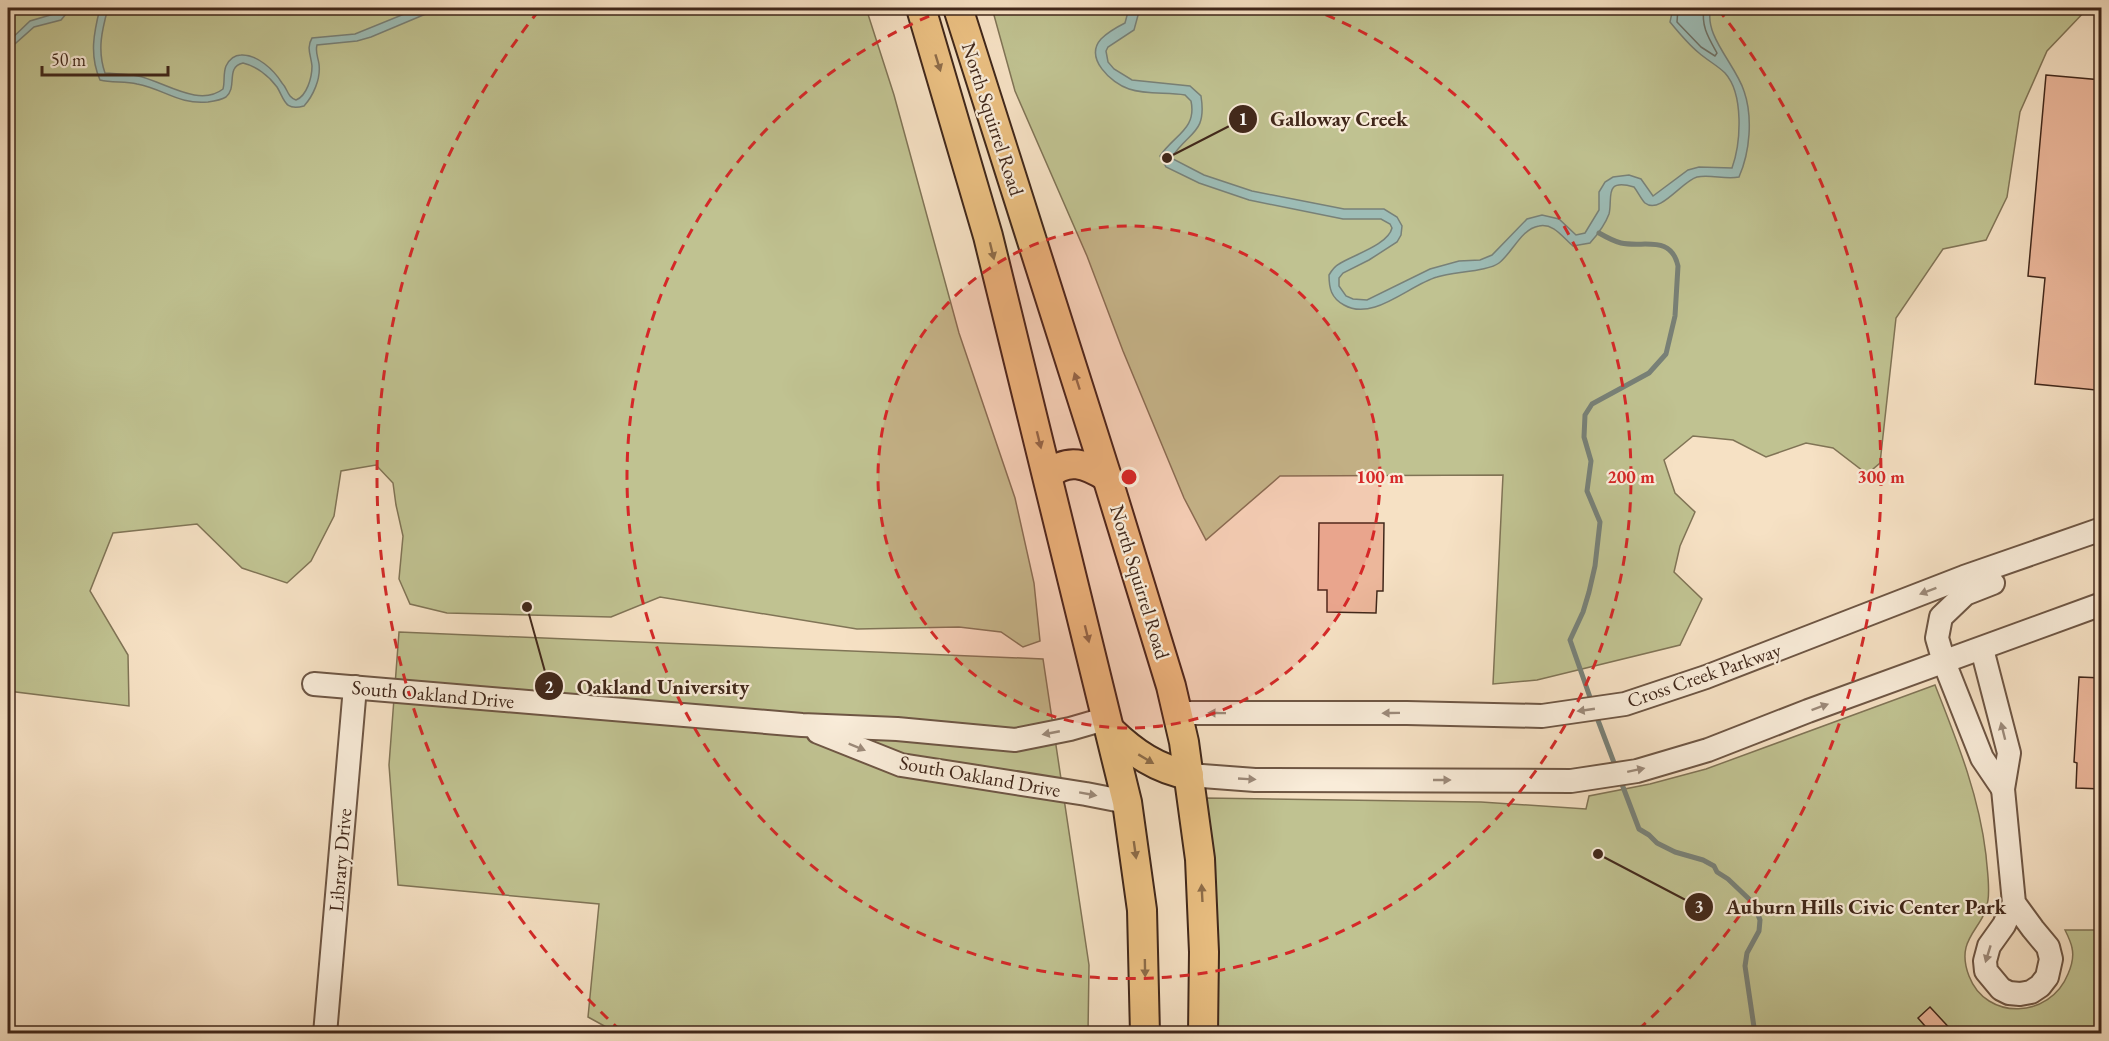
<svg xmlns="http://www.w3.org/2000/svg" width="2109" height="1041" viewBox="0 0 2109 1041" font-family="'EB Garamond',serif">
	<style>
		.green { fill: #c0c291; stroke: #807456; stroke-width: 1.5 }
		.water { fill: #9dbdb7; stroke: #788178; stroke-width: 1.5 }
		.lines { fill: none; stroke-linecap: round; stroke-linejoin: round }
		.shore { stroke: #6e7268; stroke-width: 1.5 }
		.stream { stroke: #788178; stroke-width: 5 }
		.building { fill: #ecb79b; stroke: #40271a; stroke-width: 1.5 }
		.minor-casing { stroke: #6e5644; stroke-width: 26 }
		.major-casing { stroke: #40271a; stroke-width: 32 }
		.minor { stroke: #f9ecd9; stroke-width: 22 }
		.major { stroke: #ebc082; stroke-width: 28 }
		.oneway { fill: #8d6c49 }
		.oneway2 { fill: #9c8a7a }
		.ring { fill: none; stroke: #d62828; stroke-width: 3; stroke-dasharray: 10 8 }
		.labels { text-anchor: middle; stroke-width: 4.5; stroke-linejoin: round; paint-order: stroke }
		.street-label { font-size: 20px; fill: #40271a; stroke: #f9ecd9 }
		.centre { fill: #d62828; stroke: #f9ecd9; stroke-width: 3 }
		.ring-label { font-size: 18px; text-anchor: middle; font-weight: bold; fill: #d62828; stroke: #f9ecd9; stroke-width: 4.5; stroke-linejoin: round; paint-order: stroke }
		.leader { fill: none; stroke: #40271a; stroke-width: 2 }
		.callout-dot { fill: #40271a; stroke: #f9ecd9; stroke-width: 2 }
		.mark-label { font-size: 18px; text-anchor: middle; font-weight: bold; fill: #fff }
		.callout-label { font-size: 21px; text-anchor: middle; font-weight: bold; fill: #40271a; stroke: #f9ecd9; stroke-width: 4.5; stroke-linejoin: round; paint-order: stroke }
	</style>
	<rect width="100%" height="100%" fill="#f6e1c4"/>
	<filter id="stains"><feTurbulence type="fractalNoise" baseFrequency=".00333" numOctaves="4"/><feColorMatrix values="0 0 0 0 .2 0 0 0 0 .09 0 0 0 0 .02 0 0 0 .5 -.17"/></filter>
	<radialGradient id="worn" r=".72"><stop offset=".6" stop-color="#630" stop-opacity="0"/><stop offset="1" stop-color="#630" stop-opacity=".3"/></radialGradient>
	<!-- green -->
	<g class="green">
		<path d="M8,8H866L894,95L959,333L1015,498L1034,583L1040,641L1023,647L1001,632L959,627L857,629L660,597L611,617L447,613L410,604L399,579L403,536L396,505L393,483L376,465L341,471L334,516L311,561L287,583L242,568L197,524L113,533L90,591L128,655L129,706L8,691Z"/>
		<path d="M992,8H2088L2047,51L2020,112L2007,197L1986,240L1943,249L1896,318L1880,463L1867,474L1833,448L1806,443L1766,457L1733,440L1693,436L1664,460L1675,493L1695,512L1680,546L1674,572L1702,599L1680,645L1537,680L1493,684L1503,475L1280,476L1206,540L1184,498L1123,351L1087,256L1015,91Z"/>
		<path d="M399,632L1043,659L1089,965L1088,1033H617L588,1017L599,904L398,885L389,765Z"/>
		<path d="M1935,685C1957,741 1979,795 1986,855C1987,869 1990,886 1988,900C1985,929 1954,937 1969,976C1986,1021 2050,1019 2068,974C2071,967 2074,956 2072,948C2071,942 2068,936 2065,930H2101V1033H1211L1206,798L1481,802L1586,809L1589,796L1650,784L1706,769Z"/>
	</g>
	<!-- water -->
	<g class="water">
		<path d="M62,8H71L61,20L34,27L8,50V42L30,21L57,13Z"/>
		<path d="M100,8H108C102,30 97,50 105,73C116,74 127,74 138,76C163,81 199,108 223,89C225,82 223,73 226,66C229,60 234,55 241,55C257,54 274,70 282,83C288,89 287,97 296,100C307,96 312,77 312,66C311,55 306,48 312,38L355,34L419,8H440L371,37L357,41L317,45C315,52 318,57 319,64C321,79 313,96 304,106C284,111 285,100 277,87C269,76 256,66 243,63C225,67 238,87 226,97C221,100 215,101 208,102C179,105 164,89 137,84C125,81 112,83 100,80C89,55 94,32 100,8Z"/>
		<path d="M1129,8H1140L1134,30L1108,47L1106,51L1108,62L1114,69L1132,80L1190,86L1201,96C1207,134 1189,131 1172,157L1173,159L1204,175L1252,191L1344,209H1384L1397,217L1402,226L1401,235L1397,242L1369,260L1343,273L1339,278V286L1346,296L1353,299L1367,300L1430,269L1459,261L1480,260L1492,255L1527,219L1542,215L1559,219L1576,235L1585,233L1599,210V192L1605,182L1613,177L1629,175L1641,179L1653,196L1688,170L1699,167L1732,168C1741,143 1744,94 1725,73C1718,66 1707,60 1699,53C1688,44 1679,33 1670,22L1673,8H1711C1703,35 1736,65 1744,91C1753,117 1750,152 1739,177C1725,180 1711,174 1697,177C1682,181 1660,215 1645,203C1641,199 1638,192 1634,187C1603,178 1613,198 1609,214C1605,225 1598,234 1590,243L1573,246C1563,238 1554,223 1539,226C1521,229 1513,252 1499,263C1489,271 1453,272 1437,277C1409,285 1373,322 1344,305C1331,298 1329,288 1329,275C1332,270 1335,266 1339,264C1353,255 1388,245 1392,228L1390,224L1381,219H1343L1249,200L1199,183L1166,167L1160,156C1174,135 1197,129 1191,101L1185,95C1167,92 1147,95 1129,89C1111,83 1084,58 1101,39C1107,33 1117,27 1125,23Z"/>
	</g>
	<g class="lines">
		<!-- shore -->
		<path class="shore" d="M1678,8L1677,22L1701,47L1715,56L1717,53C1708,37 1701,26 1704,8"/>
		<!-- stream -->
		<g class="stream">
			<path d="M1592,703L1570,640L1583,612L1589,592L1595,566L1600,522L1587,491L1591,461L1584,437L1585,415L1592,404L1649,373L1666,354L1675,316L1678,266C1671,234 1643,248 1621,243C1613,241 1606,237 1599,233"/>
			<path d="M1596,715L1616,768"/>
			<path d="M1620,779L1639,829L1649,835L1657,843L1675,852L1703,860L1714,866L1717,872L1728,879L1749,899L1757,912L1760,920L1759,931L1747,953L1745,966L1755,1034"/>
		</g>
	</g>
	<!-- building -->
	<g class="building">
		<path d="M2046,75L2102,80V371H2098L2096,390L2035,384L2045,278L2028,276Z"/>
		<path d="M1319,523H1384L1383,591H1377L1376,613L1327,612V590H1318Z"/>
		<path d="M2079,677L2102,678V789L2076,788L2077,763L2074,762Z"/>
		<path d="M1930,1007L1955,1034H1932L1918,1018Z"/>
	</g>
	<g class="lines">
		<!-- minor casing -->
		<g class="minor-casing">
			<g id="minor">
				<path d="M1993,583L1965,594L1941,617L1937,638L1944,662L1982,758L2003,789"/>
				<path d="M1982,649L2009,753L2003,789L2014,903L2033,929L2048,947L2051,959L2047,977L2040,986L2031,992L2020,994L2009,993L2001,989L1986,971L1985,961L1989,946L2004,925L2014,903"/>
				<path d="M314,684L802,725L897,729L1015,740L1070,729L1108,718"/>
				<path d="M1177,713H1407L1542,716L1625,704L1706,677L1964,577L2102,529"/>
				<path d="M818,732L901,765L1086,794L1127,802"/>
				<path d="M1189,775L1255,780L1571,781L1637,771L1708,750L1808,711L2102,604"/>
				<path d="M325,1034L355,687"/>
			</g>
		</g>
		<!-- major casing -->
		<g class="major-casing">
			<g id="major">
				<path d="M921,8L988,236L1127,802L1142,910L1145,1034"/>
				<path d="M958,8L1107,477L1171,686L1184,742L1200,859L1204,952L1203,1034"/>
				<path d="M1048,475C1068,457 1086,464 1107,477"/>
				<path d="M1111,731C1134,753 1157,769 1189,775"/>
			</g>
		</g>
		<!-- minor -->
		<use href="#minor" class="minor"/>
		<!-- major -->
		<use href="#major" class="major"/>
	</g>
	<!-- one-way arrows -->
	<defs><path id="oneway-solid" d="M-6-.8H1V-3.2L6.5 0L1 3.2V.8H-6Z" transform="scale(1.5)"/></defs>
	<g class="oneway">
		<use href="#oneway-solid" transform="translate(938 63) rotate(73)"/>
		<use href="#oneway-solid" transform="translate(992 251) rotate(76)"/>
		<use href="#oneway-solid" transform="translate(1077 381) rotate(-108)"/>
		<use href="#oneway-solid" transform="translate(1039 440) rotate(76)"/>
		<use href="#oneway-solid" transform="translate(1087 634) rotate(76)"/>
		<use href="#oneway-solid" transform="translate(1146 759) rotate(31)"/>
		<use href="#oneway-solid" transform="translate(1135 850) rotate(82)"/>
		<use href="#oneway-solid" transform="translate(1202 893) rotate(-93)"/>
		<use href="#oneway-solid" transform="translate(1145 968) rotate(89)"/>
	</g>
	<g class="oneway2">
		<use href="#oneway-solid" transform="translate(1928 591) rotate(159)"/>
		<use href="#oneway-solid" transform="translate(1820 707) rotate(-20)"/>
		<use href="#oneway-solid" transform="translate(1586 710) rotate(172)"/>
		<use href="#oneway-solid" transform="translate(1217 713) rotate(-179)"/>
		<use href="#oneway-solid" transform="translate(1391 713) rotate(179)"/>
		<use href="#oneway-solid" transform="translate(2003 731) rotate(-104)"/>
		<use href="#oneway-solid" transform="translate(1051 733) rotate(169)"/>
		<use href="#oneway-solid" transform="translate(857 747) rotate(22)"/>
		<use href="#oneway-solid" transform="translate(1636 770) rotate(-12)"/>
		<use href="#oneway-solid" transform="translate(1247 779) rotate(3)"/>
		<use href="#oneway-solid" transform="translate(1442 780)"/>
		<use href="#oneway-solid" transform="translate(1088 794) rotate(10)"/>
		<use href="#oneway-solid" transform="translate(1988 954) rotate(107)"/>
	</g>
	<!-- distance rings -->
	<circle cx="1129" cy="477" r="251" fill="#d62828" fill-opacity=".12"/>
	<g class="ring">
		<circle cx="1129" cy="477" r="251"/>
		<path d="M1309 8A502 502 0 1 1 949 8"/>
		<path d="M621 1031A752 752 0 0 1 540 9M1718 9A752 752 0 0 1 1637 1031"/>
	</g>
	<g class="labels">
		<!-- street labels -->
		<g class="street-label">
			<text transform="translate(993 119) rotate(72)" y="7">North Squirrel Road</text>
			<text transform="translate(1140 582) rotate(73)" y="7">North Squirrel Road</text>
			<text transform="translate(1704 675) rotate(-19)" y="7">Cross Creek Parkway</text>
			<text transform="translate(433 694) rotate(5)" y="7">South Oakland Drive</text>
			<text transform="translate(980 776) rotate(10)" y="7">South Oakland Drive</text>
			<text transform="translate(340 860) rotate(-85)" y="7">Library Drive</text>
		</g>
	</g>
	<circle cx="1129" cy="477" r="9" class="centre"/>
	<g class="ring-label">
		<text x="1380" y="483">100 m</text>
		<text x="1631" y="483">200 m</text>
		<text x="1881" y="483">300 m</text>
	</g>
	<!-- callouts -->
	<path class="leader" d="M1167 158L1243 119M527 607L549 686M1598 854L1699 907"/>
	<g class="callout-dot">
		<circle cx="1167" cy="158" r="6"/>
		<circle cx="527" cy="607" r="6"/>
		<circle cx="1598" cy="854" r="6"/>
		<circle cx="1243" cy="119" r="15"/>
		<circle cx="549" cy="686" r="15"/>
		<circle cx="1699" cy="907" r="15"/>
	</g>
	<g class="mark-label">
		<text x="1243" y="125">1</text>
		<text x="549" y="693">2</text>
		<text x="1699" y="913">3</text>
	</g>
	<g class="callout-label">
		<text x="1339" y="126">Galloway Creek</text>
		<text x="663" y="694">Oakland University</text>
		<text x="1866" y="914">Auburn Hills Civic Center Park</text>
	</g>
	<!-- margin -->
	<rect width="2109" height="1041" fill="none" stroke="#f6e1c4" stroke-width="30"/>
	<rect x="9" y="9" width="2091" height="1023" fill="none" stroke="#40271a" stroke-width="3"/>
	<rect x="15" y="15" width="2079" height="1011" fill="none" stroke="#40271a" stroke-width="1.5"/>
	<!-- scale -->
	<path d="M42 66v9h126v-9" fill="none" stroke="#40271a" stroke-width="3"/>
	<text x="51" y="66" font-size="18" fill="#40271a" stroke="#f9ecd9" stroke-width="4.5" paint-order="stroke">50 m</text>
	<rect width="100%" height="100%" filter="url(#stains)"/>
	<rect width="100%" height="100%" fill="url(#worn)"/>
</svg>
